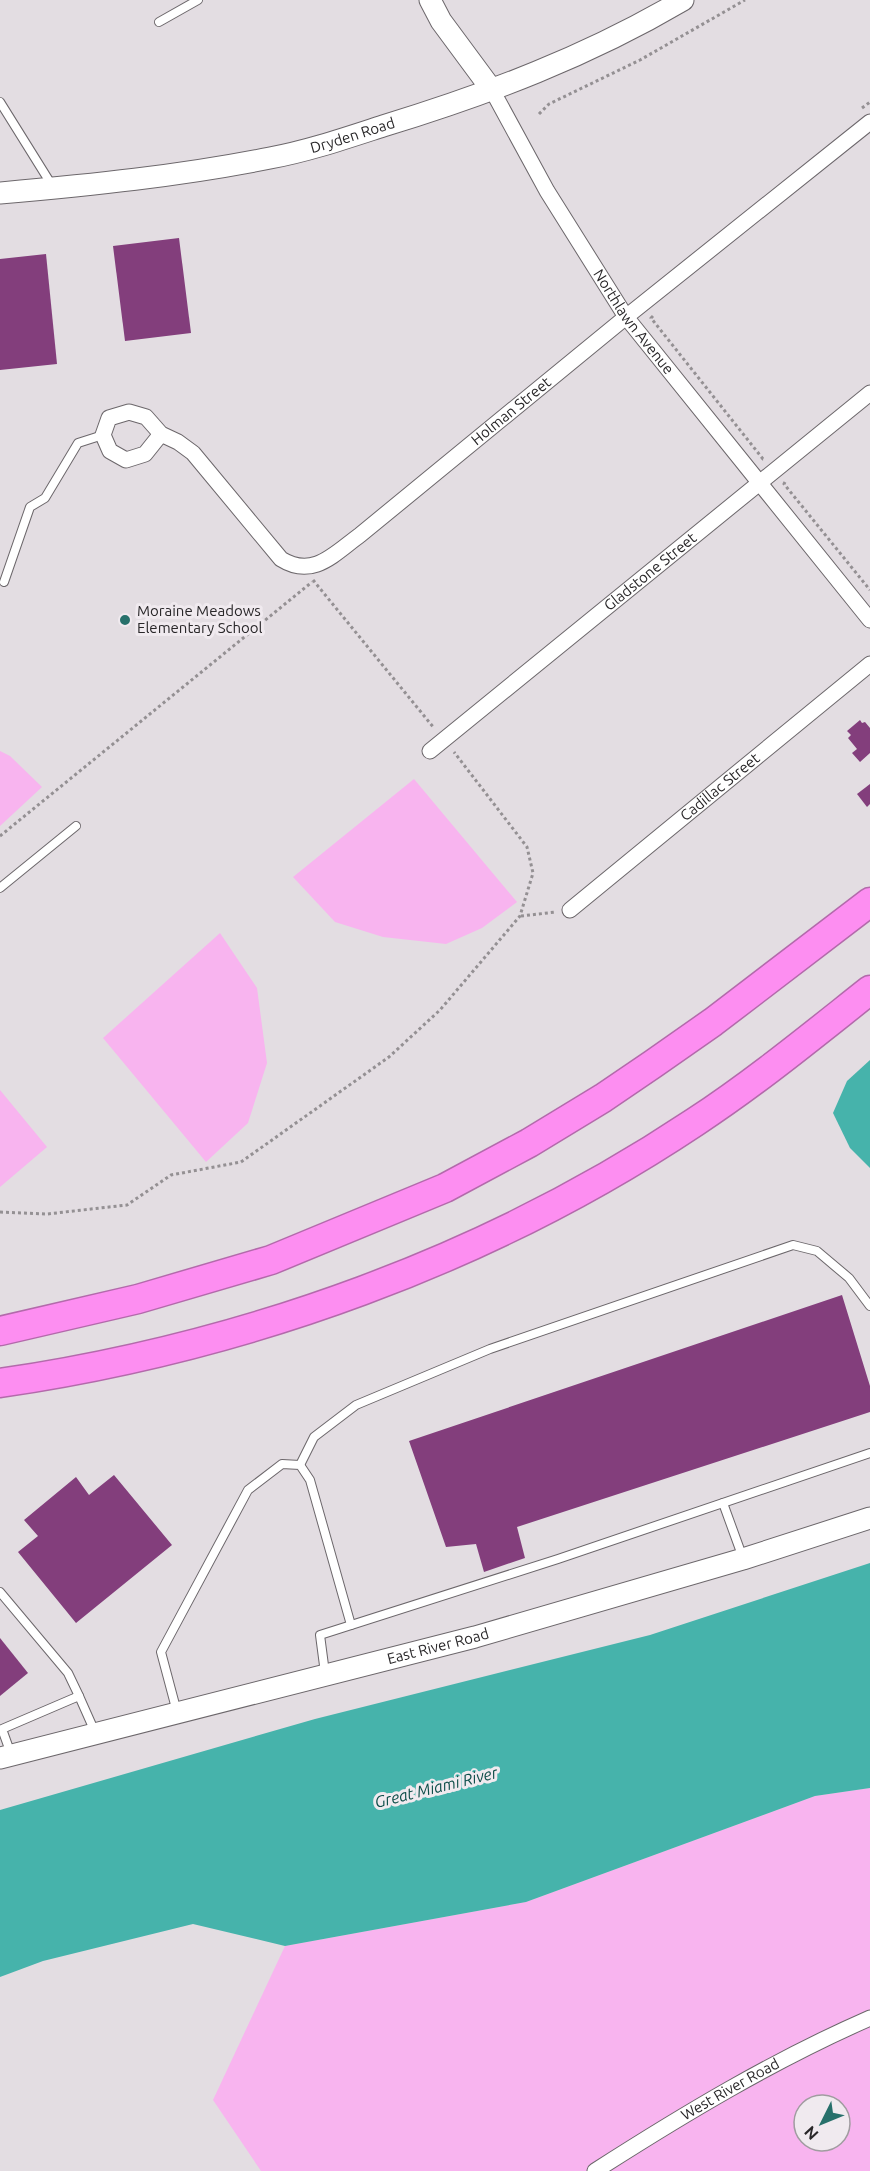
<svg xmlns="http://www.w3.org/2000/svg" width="870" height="2171" viewBox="0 0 870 2171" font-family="Ubuntu,sans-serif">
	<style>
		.green { fill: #f8b4ef; fill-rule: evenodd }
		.water { fill: #46b3ab }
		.building { fill: #833e7c }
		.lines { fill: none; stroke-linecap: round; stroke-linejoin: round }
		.lane-casing { stroke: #6c676b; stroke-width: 10 }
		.street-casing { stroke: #6c676b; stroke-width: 17 }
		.secondary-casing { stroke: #6c676b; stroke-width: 23 }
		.highway-casing { stroke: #b36aab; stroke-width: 31 }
		.path { stroke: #949093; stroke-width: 3; stroke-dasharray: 3 3; stroke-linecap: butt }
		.lane { stroke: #fff; stroke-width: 8 }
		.street { stroke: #fff; stroke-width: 15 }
		.secondary { stroke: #fff; stroke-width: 21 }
		.highway { stroke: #fd8ef1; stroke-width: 28 }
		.poi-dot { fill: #27706b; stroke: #f0eaef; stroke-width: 2 }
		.labels { text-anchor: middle; stroke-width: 6; stroke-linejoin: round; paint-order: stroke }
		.street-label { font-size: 15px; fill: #292729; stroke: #f0eaef }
		.poi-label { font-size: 15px; fill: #292729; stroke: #f0eaef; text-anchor: start }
		.water-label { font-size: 16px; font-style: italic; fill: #0d4e49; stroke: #f0eaef }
	</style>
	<rect width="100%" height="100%" fill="#e3dde2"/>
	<!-- green -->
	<g class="green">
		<path d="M0,751L10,756L42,787L0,826Z"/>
		<path d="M414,779L517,902L482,928L446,944L383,937L335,922L293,877Z"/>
		<path d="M220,933L257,988L267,1063L248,1123L206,1162L103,1038Z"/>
		<path d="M0,1090L47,1147L0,1187Z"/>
		<path d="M870,1788V2171H261L213,2100L285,1946L526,1902L815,1796ZM804,2105H840V2141H804Z"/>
	</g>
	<!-- water -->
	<g class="water">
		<path d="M870,1060V1168L850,1148L833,1113L847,1081Z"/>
		<path d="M870,1563V1788L815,1796L526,1902L285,1946L193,1924L43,1961L0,1977V1810L315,1719L650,1635Z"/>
	</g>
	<!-- building -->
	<g class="building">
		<path d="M179,238L191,333L125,341L113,246Z"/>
		<path d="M46,254L57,364L0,370V259Z"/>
		<path d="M860,720L862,723L865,722L870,728V753L860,762L852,753L857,749L848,738L851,735L847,731Z"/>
		<path d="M870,784V804L867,807L857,794Z"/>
		<path d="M842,1295L870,1386V1412L517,1527L525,1558L484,1572L476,1544L446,1547L409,1441Z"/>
		<path d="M114,1475L172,1545L76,1623L18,1552L38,1536L24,1520L76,1477L89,1495Z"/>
		<path d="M0,1638L28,1673L0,1696Z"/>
	</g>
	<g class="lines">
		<!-- lane casing -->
		<g class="lane-casing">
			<g id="lane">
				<path d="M159,22L198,0"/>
				<path d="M0,102L53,187"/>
				<path d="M4,582L30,507L45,498L78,443L103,435"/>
				<path d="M0,888L76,826"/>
				<path d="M300,1465L314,1437L356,1405L490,1349L793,1245L817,1251L849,1278L870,1306"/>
				<path d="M723,1503L743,1558"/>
				<path d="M0,1592L68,1673L79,1696"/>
				<path d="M325,1673L320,1635L558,1559L870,1453"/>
				<path d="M177,1712L161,1652L248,1490L282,1464L300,1465L310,1480L351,1625"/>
				<path d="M11,1754L2,1729L79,1696L95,1732"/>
			</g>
		</g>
		<!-- street casing -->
		<g class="street-casing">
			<g id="street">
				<path id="s1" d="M492,90L547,191L626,317L870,620"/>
				<path id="s2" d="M161,434L145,454L126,460L110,451L103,435L109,418L129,412L146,417L161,434L178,442L193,453L281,559C313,579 334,554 360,535L626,317L870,122"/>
				<path id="s3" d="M430,751L870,393"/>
				<path id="s4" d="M570,910L870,664"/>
				<path id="s5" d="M595,2171C684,2114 774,2060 870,2018"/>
			</g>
		</g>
		<!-- secondary casing -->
		<g class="secondary-casing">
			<g id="secondary">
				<path d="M430,0L441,21L492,90"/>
				<path id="s6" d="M0,193C90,185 180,176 270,158C308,151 346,138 383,126C488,94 588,56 683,0"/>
				<path id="s7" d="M0,1758L475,1637L743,1559L870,1518"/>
			</g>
		</g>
		<!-- highway casing -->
		<g class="highway-casing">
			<g id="highway">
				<path d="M0,1331L138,1299L271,1260L445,1188L529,1143L603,1098L653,1064L713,1022L870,902"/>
				<path d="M0,1383C246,1347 488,1260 695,1122C756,1082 813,1035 870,990"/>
			</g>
		</g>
		<!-- path -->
		<g class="path">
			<path d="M862,108L870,102"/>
			<path d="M539,114L549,104L640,60L745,0"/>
			<path d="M653,316L651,318L763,459H765"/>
			<path d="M785,482L784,484L870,590"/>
			<path d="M313,580L434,728"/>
			<path d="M0,836L312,582"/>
			<path d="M521,916L556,912"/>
			<path d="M0,1212L47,1214L127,1205L171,1175L241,1162L389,1057L440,1010L520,916L533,873L527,847L454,752"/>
		</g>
		<!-- lane -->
		<use href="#lane" class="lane"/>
		<!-- street -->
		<use href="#street" class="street"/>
		<!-- secondary -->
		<use href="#secondary" class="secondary"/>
		<!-- highway -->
		<use href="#highway" class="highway"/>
	</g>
	<!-- markers -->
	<circle class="poi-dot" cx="125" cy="620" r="6"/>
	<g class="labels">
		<!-- street labels -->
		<g class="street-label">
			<text dy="5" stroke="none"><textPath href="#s6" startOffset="358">Dryden Road</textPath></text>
			<text dy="5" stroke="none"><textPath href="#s1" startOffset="272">Northlawn Avenue</textPath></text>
			<text dy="5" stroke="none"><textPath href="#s2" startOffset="621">Holman Street</textPath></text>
			<text dy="5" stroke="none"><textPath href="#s3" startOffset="284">Gladstone Street</textPath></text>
			<text dy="5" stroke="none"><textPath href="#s4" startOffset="194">Cadillac Street</textPath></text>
			<text dy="5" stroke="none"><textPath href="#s7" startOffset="452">East River Road</textPath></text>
			<text dy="5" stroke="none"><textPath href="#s5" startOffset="158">West River Road</textPath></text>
		</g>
		<!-- poi labels -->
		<g class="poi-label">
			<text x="137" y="616">Moraine Meadows<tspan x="137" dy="17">Elementary School</tspan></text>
		</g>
		<!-- water labels -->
		<g class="water-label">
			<text transform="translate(436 1787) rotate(-14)" y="6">Great Miami River</text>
		</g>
	</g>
	<!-- north arrow -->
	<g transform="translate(822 2123) rotate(227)"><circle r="28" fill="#f0eaef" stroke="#a09ca0" stroke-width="1.5"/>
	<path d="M0-4.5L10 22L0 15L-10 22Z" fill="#27706b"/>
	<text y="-9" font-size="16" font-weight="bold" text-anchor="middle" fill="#292729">N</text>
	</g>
</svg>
